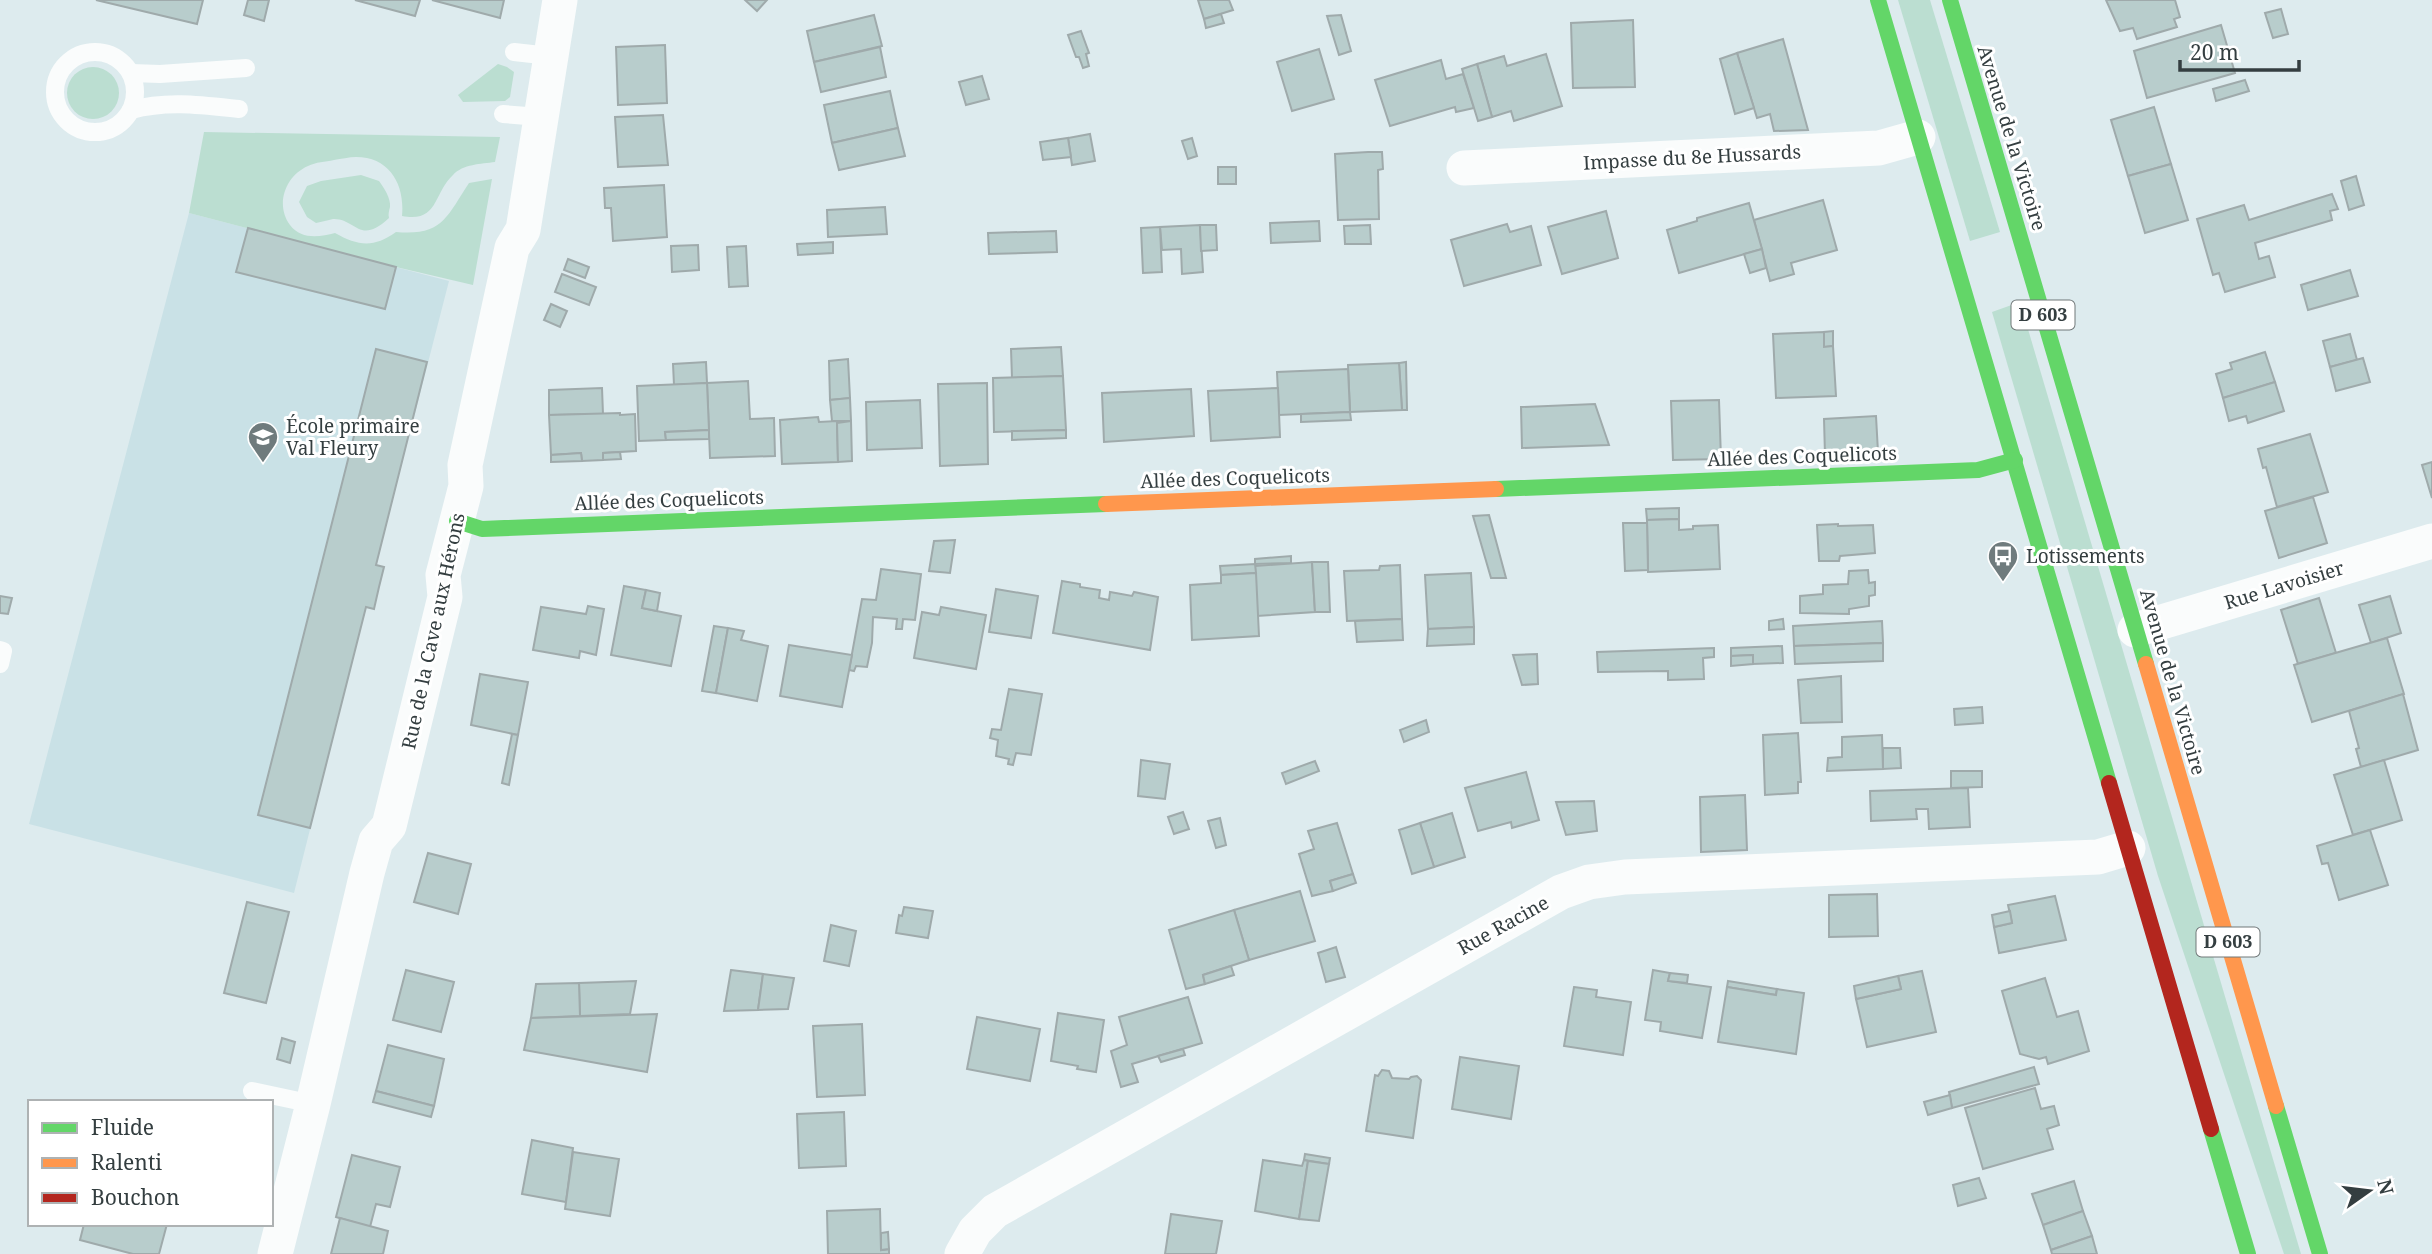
<svg xmlns="http://www.w3.org/2000/svg" width="2432" height="1254" viewBox="0 0 2432 1254" font-family="'Noto Serif',serif">
	<style>
		.built { fill: #c9e1e6 }
		.green { fill: #bbded1 }
		.building { fill: #b8cdcc; stroke: #9faaab; stroke-width: 2 }
		.lines { fill: none; stroke-linecap: round; stroke-linejoin: round }
		.lane { stroke: #fafcfc; stroke-width: 18 }
		.street { stroke: #fafcfc; stroke-width: 35 }
		.fast { stroke: #63d668; stroke-width: 16 }
		.slow { stroke: #ff974d; stroke-width: 16 }
		.jam { stroke: #b3261e; stroke-width: 16 }
		.labels { text-anchor: middle; stroke-width: 6; stroke-linejoin: round; paint-order: stroke }
		.shield { fill: #fff; stroke: #717879; stroke-width: 2 }
		.shield-label { font-size: 18px; font-weight: bold; fill: #343e40 }
		.street-label { font-size: 19px; fill: #343e40; stroke: #fff }
		.poi-label { font-size: 19px; fill: #343e40; stroke: #fff; text-anchor: start }
	</style>
	<rect width="100%" height="100%" fill="#ddebee"/>
	<!-- built -->
	<path class="built" d="M189,213L449,281L376,565L384,567L379,587L374,609L366,607L294,893L29,824Z"/>
	<!-- green -->
	<g class="green">
		<path d="M1898,0H1930L2000,232L1970,241Z"/>
		<path d="M498,64L507,67L514,72L510,97L505,101L463,102L458,95Z"/>
		<circle cx="93" cy="93" r="26"/>
		<path d="M204,132L500,137L495,162C481,164 463,164 453,175C433,193 439,223 402,216C405,185 390,157 356,157C349,157 341,159 334,160C325,162 316,162 308,166C285,176 275,205 290,225C301,240 320,237 335,233C358,246 374,248 396,232C442,236 446,218 469,183L492,179L473,285L396,267L189,213Z"/>
		<path d="M361,175L379,181C384,188 391,198 390,207C389,211 388,214 389,218C359,246 356,218 333,219C328,220 322,222 316,223L307,217L299,202L307,186L321,181Z"/>
		<path d="M2020,302L2301,1254H2284L2158,876L1992,312Z"/>
	</g>
	<!-- building -->
	<g class="building">
		<path d="M96,0H203L197,24Z"/>
		<path d="M248,0H269L264,21L244,15Z"/>
		<path d="M355,0H420L415,16Z"/>
		<path d="M432,0H504L500,18Z"/>
		<path d="M745,0H767L757,11Z"/>
		<path d="M1198,0H1229L1233,10L1204,19Z"/>
		<path d="M2106,0H2175L2180,17L2174,19L2177,27L2137,39L2133,28L2120,31Z"/>
		<path d="M2281,9L2288,34L2273,38L2265,13Z"/>
		<path d="M1221,14L1224,23L1206,28L1204,19Z"/>
		<path d="M874,15L882,46L814,62L807,31Z"/>
		<path d="M1341,15L1351,51L1339,55L1327,16Z"/>
		<path d="M1633,20L1635,87L1573,88L1571,23Z"/>
		<path d="M2221,25L2235,73L2147,98L2134,51Z"/>
		<path d="M1081,31L1089,53L1086,54L1089,66L1083,68L1079,57H1076L1068,35Z"/>
		<path d="M1783,39L1808,130L1774,131L1770,114L1757,118L1737,53Z"/>
		<path d="M665,45L667,103L618,105L616,47Z"/>
		<path d="M880,47L886,77L821,92L814,62Z"/>
		<path d="M1319,49L1334,99L1292,111L1277,62Z"/>
		<path d="M1737,53L1754,108L1735,114L1720,59Z"/>
		<path d="M1546,54L1562,106L1514,121L1511,111L1492,117L1477,64L1504,56L1507,66Z"/>
		<path d="M1441,60L1446,79L1463,74L1474,108L1456,112L1455,107L1390,126L1375,80Z"/>
		<path d="M1477,64L1492,117L1478,121L1462,69Z"/>
		<path d="M982,76L989,99L966,105L959,82Z"/>
		<path d="M2245,80L2249,91L2216,101L2213,89Z"/>
		<path d="M890,91L898,128L832,143L824,105Z"/>
		<path d="M2154,107L2171,164L2128,176L2111,120Z"/>
		<path d="M663,115L668,165L618,167L615,117Z"/>
		<path d="M898,128L905,156L839,170L832,143Z"/>
		<path d="M1090,134L1095,161L1072,165L1068,138Z"/>
		<path d="M1068,138L1071,157L1043,160L1040,142Z"/>
		<path d="M1192,138L1197,156L1188,159L1182,141Z"/>
		<path d="M1368,152H1382L1383,169L1378,170L1379,219L1338,220L1335,154Z"/>
		<path d="M2171,164L2188,220L2145,233L2128,176Z"/>
		<rect x="1218" y="167" width="18" height="17"/>
		<path d="M2356,176L2364,205L2349,210L2341,181Z"/>
		<path d="M664,185L667,237L613,241L611,208H605L604,188Z"/>
		<path d="M2332,194L2338,209L2330,211L2332,220L2255,243L2259,259L2269,256L2275,277L2225,292L2219,273L2213,275L2197,219L2244,205L2249,220Z"/>
		<path d="M1823,200L1837,250L1791,263L1794,274L1770,281L1754,220Z"/>
		<path d="M1749,203L1762,249L1679,273L1667,230L1697,221V218Z"/>
		<path d="M885,207L887,234L828,237L827,210Z"/>
		<path d="M1606,211L1618,258L1562,274L1548,227Z"/>
		<path d="M1319,221L1320,241L1271,243L1270,223Z"/>
		<path d="M1507,224L1510,232L1531,226L1541,265L1464,286L1451,240Z"/>
		<path d="M1200,225L1203,272L1182,274L1181,249L1162,250L1160,227Z"/>
		<path d="M1200,225H1216L1217,250L1201,251Z"/>
		<path d="M1370,225L1371,244H1345L1344,226Z"/>
		<path d="M1160,227L1162,272L1143,273L1141,228Z"/>
		<path d="M248,228L396,267L385,309L236,272Z"/>
		<path d="M1056,231L1057,252L989,254L988,233Z"/>
		<path d="M833,242V253L798,255L797,244Z"/>
		<path d="M698,245L699,270L672,272L671,246Z"/>
		<path d="M746,246L748,286L729,287L727,247Z"/>
		<path d="M1762,249L1766,268L1750,273L1744,254Z"/>
		<path d="M568,259L589,267L585,278L564,270Z"/>
		<path d="M2350,270L2358,296L2308,310L2301,285Z"/>
		<path d="M562,274L596,287L589,305L555,292Z"/>
		<path d="M551,304L567,311L560,327L544,320Z"/>
		<path d="M1833,331V346L1824,347V332Z"/>
		<path d="M1824,332V347L1833,346L1836,396L1776,398L1773,334Z"/>
		<path d="M2350,334L2357,360L2330,367L2323,341Z"/>
		<path d="M1061,347L1063,376L1012,378L1011,349Z"/>
		<path d="M376,349L427,362L376,565L384,567L379,587L374,609L366,607L310,828L258,815Z"/>
		<path d="M2265,352L2275,382L2223,398L2216,374L2232,369L2230,363Z"/>
		<path d="M2363,358L2370,382L2336,391L2330,367Z"/>
		<path d="M848,359L850,398L830,400L829,361Z"/>
		<path d="M706,362L707,383L674,385L673,364Z"/>
		<path d="M1406,362L1407,410H1402L1399,363Z"/>
		<path d="M1399,363L1402,410L1350,412L1348,365Z"/>
		<path d="M1348,369L1350,412L1279,415L1277,372Z"/>
		<path d="M1063,376L1066,430L994,432L993,378Z"/>
		<path d="M748,381L750,419L774,418L775,456L710,458L707,383Z"/>
		<path d="M2275,382L2284,411L2248,423L2246,416L2229,421L2223,398Z"/>
		<path d="M707,383L709,430L665,432L666,440L639,441L637,386Z"/>
		<path d="M987,383L988,464L940,466L938,384Z"/>
		<path d="M602,388L603,414L549,415V390Z"/>
		<path d="M1278,388L1280,437L1211,441L1208,391Z"/>
		<path d="M1191,389L1194,436L1104,442L1102,393Z"/>
		<path d="M850,398L851,421H832L830,400Z"/>
		<path d="M920,400L922,448L867,450L866,402Z"/>
		<path d="M1719,400L1721,459L1673,460L1671,401Z"/>
		<path d="M1595,404L1609,445L1522,448L1521,407Z"/>
		<path d="M1350,412L1351,420L1301,422V414Z"/>
		<path d="M620,413V415L635,414L636,451L603,453V460L582,461L581,453L551,455L549,415Z"/>
		<path d="M1876,416L1878,452L1825,455L1824,419Z"/>
		<path d="M818,417L819,422L837,421L838,462L782,464L780,420Z"/>
		<path d="M851,421L852,461L838,462L837,423Z"/>
		<path d="M709,430V439L666,440L665,432Z"/>
		<path d="M1066,430V438L1012,440V431Z"/>
		<path d="M2310,434L2328,492L2277,507L2266,467L2263,468L2258,449Z"/>
		<path d="M620,452L621,459L603,460V453Z"/>
		<path d="M581,453L582,461L551,462V455Z"/>
		<path d="M2432,462V498L2422,465Z"/>
		<path d="M2313,497L2327,543L2279,558L2265,511Z"/>
		<path d="M1679,508V519L1647,520L1646,509Z"/>
		<path d="M1489,515L1506,578H1491L1473,516Z"/>
		<path d="M1679,519V530L1693,529V526L1718,525L1720,569L1648,572L1647,520Z"/>
		<path d="M1623,523H1647L1648,570L1625,571Z"/>
		<path d="M1838,524V526L1873,525L1875,553L1840,556L1839,561H1819L1817,525Z"/>
		<path d="M955,540L950,573L929,571L934,541Z"/>
		<path d="M1291,556V563L1255,564V559Z"/>
		<path d="M1312,562L1315,612L1257,616L1255,566Z"/>
		<path d="M1312,562H1328L1330,612H1315Z"/>
		<path d="M1255,564L1256,573L1221,575L1220,566Z"/>
		<path d="M1400,565L1402,619L1347,621L1344,571L1379,570L1380,566Z"/>
		<path d="M881,569L921,574L915,620L903,619L902,629H896L897,619L873,617L872,643L867,667L856,666L854,671L849,670L862,599L876,600Z"/>
		<path d="M1868,570L1869,583L1875,582V595L1869,596V606L1849,609V614L1800,613V596L1823,594V585L1848,584L1849,571Z"/>
		<path d="M1256,573L1259,636L1192,640L1190,585L1221,583V575Z"/>
		<path d="M1471,573L1474,627L1428,629L1425,575Z"/>
		<path d="M1062,581L1080,584V587L1100,590L1099,598L1109,600L1110,592L1132,596L1134,592L1158,597L1150,650L1053,633Z"/>
		<path d="M624,586L646,590L642,608L681,616L671,666L611,655Z"/>
		<path d="M996,589L1038,596L1031,638L989,632Z"/>
		<path d="M646,590L660,593L657,611L642,608Z"/>
		<path d="M0,596L12,598L8,614L0,613Z"/>
		<path d="M2390,596L2401,633L2371,643L2359,605Z"/>
		<path d="M2319,598L2336,653L2298,664L2281,610Z"/>
		<path d="M588,606L604,609L596,655L580,651L579,658L533,650L541,607L586,614Z"/>
		<path d="M941,607L986,615L976,669L914,658L922,612L939,615Z"/>
		<path d="M1402,619L1403,640L1357,642L1355,621Z"/>
		<path d="M1783,619L1784,629L1769,630V621Z"/>
		<path d="M1882,621L1883,643L1794,646L1793,626Z"/>
		<path d="M714,626L728,628L716,693L702,691Z"/>
		<path d="M1474,627V644L1427,646L1428,629Z"/>
		<path d="M728,628L744,631L741,640L768,646L757,701L716,693Z"/>
		<path d="M2387,638L2404,694L2312,722L2294,665Z"/>
		<path d="M1883,643V661L1795,664L1794,646Z"/>
		<path d="M789,645L852,655L842,707L780,696Z"/>
		<path d="M1782,646L1783,663L1753,664V655L1731,656V648Z"/>
		<path d="M1714,648V657L1703,658L1704,679L1668,680V671L1598,672L1597,652Z"/>
		<path d="M1537,654L1538,684L1522,685L1513,655Z"/>
		<path d="M1753,655V664L1731,666V656Z"/>
		<path d="M480,674L528,682L518,735L471,725Z"/>
		<path d="M1841,676L1842,722L1801,723L1798,680Z"/>
		<path d="M1009,689L1042,694L1031,755L1016,753L1013,765L1008,764L1009,759L996,756L998,740L990,738L992,729L1001,730Z"/>
		<path d="M2403,694L2418,750L2361,767L2356,749L2359,748L2349,711Z"/>
		<path d="M1982,707L1983,723L1955,725L1954,709Z"/>
		<path d="M1426,720L1429,732L1404,742L1400,730Z"/>
		<path d="M1798,733L1801,782H1798V793L1765,795L1763,735Z"/>
		<path d="M512,734L518,735L509,785L502,783Z"/>
		<path d="M1882,735L1883,769L1827,771L1828,758L1842,757V737Z"/>
		<path d="M1883,748H1900L1901,768L1883,769Z"/>
		<path d="M1141,760L1170,764L1165,799L1138,796Z"/>
		<path d="M2384,760L2402,820L2353,835L2334,775Z"/>
		<path d="M1315,761L1319,771L1286,784L1282,773Z"/>
		<path d="M1951,771H1982V787L1951,788Z"/>
		<path d="M1526,772L1539,820L1512,828L1511,822L1478,831L1465,788Z"/>
		<path d="M1968,788L1970,827L1929,829L1928,809H1916L1917,819L1871,821L1870,791Z"/>
		<path d="M1745,795L1747,850L1701,852L1700,797Z"/>
		<path d="M1594,801L1597,831L1566,835L1556,802Z"/>
		<path d="M1183,812L1189,829L1174,834L1168,817Z"/>
		<path d="M1452,813L1465,857L1434,867L1420,823Z"/>
		<path d="M1220,818L1226,845L1216,848L1208,821Z"/>
		<path d="M1337,823L1353,874L1330,881L1333,891L1312,896L1299,854L1314,849L1308,831Z"/>
		<path d="M1420,823L1434,867L1412,874L1399,830Z"/>
		<path d="M2370,830L2388,885L2339,900L2328,863L2322,864L2317,846Z"/>
		<path d="M428,853L471,864L458,914L414,902Z"/>
		<path d="M1353,874L1356,883L1333,891L1330,881Z"/>
		<path d="M1300,891L1315,941L1249,960L1234,910Z"/>
		<path d="M1877,894L1878,936L1829,937V895Z"/>
		<path d="M2055,896L2066,940L1999,953L1994,927L2012,923L2008,905Z"/>
		<path d="M247,902L289,912L266,1003L224,993Z"/>
		<path d="M904,907L933,911L928,938L896,933L899,915L902,916Z"/>
		<path d="M1234,910L1249,960L1203,975L1205,984L1186,989L1169,930Z"/>
		<path d="M2010,911L2012,923L1994,927L1992,915Z"/>
		<path d="M831,925L856,931L849,966L824,961Z"/>
		<path d="M1336,947L1345,977L1326,982L1318,953Z"/>
		<path d="M1231,966L1234,975L1205,984L1203,975Z"/>
		<path d="M406,970L454,982L441,1032L393,1020Z"/>
		<path d="M731,970L763,974L758,1010L724,1011Z"/>
		<path d="M1653,970L1670,973L1668,981L1711,987L1702,1038L1660,1031L1661,1022L1645,1020Z"/>
		<path d="M1922,971L1936,1032L1867,1047L1856,999L1901,989L1898,976Z"/>
		<path d="M1670,973L1688,975L1687,983L1668,981Z"/>
		<path d="M763,974L794,978L788,1009L758,1010Z"/>
		<path d="M1898,976L1901,989L1856,999L1854,986Z"/>
		<path d="M2045,978L2057,1017L2078,1011L2089,1051L2048,1064L2046,1057L2039,1059L2020,1054L2002,991Z"/>
		<path d="M636,981L630,1014L580,1016L579,983Z"/>
		<path d="M1728,981L1777,989L1776,995L1727,987Z"/>
		<path d="M579,983L580,1016L531,1018L536,984Z"/>
		<path d="M1574,987L1597,990L1596,997L1631,1002L1623,1055L1564,1046Z"/>
		<path d="M1727,987L1776,995L1777,989L1804,993L1796,1054L1718,1042Z"/>
		<path d="M1188,997L1202,1043L1132,1064L1138,1082L1121,1087L1111,1051L1127,1045L1119,1017Z"/>
		<path d="M1058,1013L1104,1020L1096,1072L1077,1069L1078,1066L1051,1061Z"/>
		<path d="M657,1014L647,1072L524,1050L531,1018Z"/>
		<path d="M977,1017L1040,1029L1030,1081L967,1069Z"/>
		<path d="M862,1024L865,1095L817,1097L813,1026Z"/>
		<path d="M282,1038L295,1042L290,1063L277,1059Z"/>
		<path d="M388,1045L444,1059L434,1106L376,1091Z"/>
		<path d="M1183,1049L1185,1055L1161,1062L1158,1056Z"/>
		<path d="M1460,1057L1519,1066L1511,1119L1452,1109Z"/>
		<path d="M2034,1067L2039,1084L1952,1108L1949,1092Z"/>
		<path d="M1382,1070L1389,1071L1392,1078L1409,1079L1411,1077L1417,1076L1421,1080L1413,1138L1366,1131L1375,1075L1378,1076Z"/>
		<path d="M2035,1088L2041,1109L2054,1106L2059,1125L2047,1129L2053,1149L1983,1169L1965,1108Z"/>
		<path d="M376,1091L434,1106L431,1117L373,1102Z"/>
		<path d="M1950,1095L1952,1108L1928,1115L1924,1102Z"/>
		<path d="M844,1112L846,1166L799,1168L797,1114Z"/>
		<path d="M532,1140L573,1148L566,1202L522,1194Z"/>
		<path d="M573,1152L619,1159L610,1216L565,1209Z"/>
		<path d="M1305,1154L1330,1158L1329,1164L1304,1160Z"/>
		<path d="M352,1155L400,1167L390,1207L376,1204L370,1227L336,1217Z"/>
		<path d="M1263,1160L1302,1166L1304,1160L1308,1161L1299,1219L1255,1211Z"/>
		<path d="M1308,1161L1329,1164L1319,1221L1299,1219Z"/>
		<path d="M1979,1178L1986,1198L1958,1206L1953,1185Z"/>
		<path d="M2074,1181L2083,1211L2043,1225L2032,1194Z"/>
		<path d="M880,1209L881,1250L889,1249V1254H828L827,1211Z"/>
		<path d="M2083,1211L2092,1236L2051,1250L2043,1225Z"/>
		<path d="M1171,1214L1222,1221L1216,1254H1165Z"/>
		<path d="M340,1218L388,1231L383,1254H331Z"/>
		<path d="M84,1224H167L159,1254H133L80,1240Z"/>
		<path d="M888,1232L889,1249L881,1250V1233Z"/>
		<path d="M2092,1236L2097,1254H2052L2051,1250Z"/>
	</g>
	<g class="lines">
		<!-- lane -->
		<g class="lane">
			<circle cx="95" cy="92" r="40"/>
			<path d="M514,52L550,56"/>
			<path d="M131,73L160,74L246,68"/>
			<path d="M131,110C167,100 202,105 239,109"/>
			<path d="M503,114L540,117"/>
			<path d="M0,650L3,651L0,664"/>
			<path d="M252,1091L313,1104"/>
		</g>
		<!-- street -->
		<g class="street">
			<path d="M1464,168L1879,148L1918,137"/>
			<path d="M2135,630L2432,541"/>
			<path d="M275,1254L313,1104L367,873L376,841L389,826L445,597L443,575L466,486L465,465L512,248L523,230L560,0"/>
			<path d="M962,1254L975,1231L995,1211L1561,892L1589,882L1625,877L2098,857L2128,848"/>
		</g>
		<!-- fast -->
		<g class="fast">
			<path d="M1878,0L2109,783"/>
			<path d="M1950,0L2146,664"/>
			<path d="M1496,489L1978,470L2015,460"/>
			<path d="M457,521L482,529L1106,504"/>
			<path d="M2276,1106L2320,1254"/>
			<path d="M2211,1129L2248,1254"/>
		</g>
		<!-- slow -->
		<g class="slow">
			<path d="M1106,504L1496,489"/>
			<path d="M2146,664L2276,1106"/>
		</g>
		<!-- jam -->
		<path class="jam" d="M2109,783L2211,1129"/>
	</g>
	<!-- icons -->
	<defs>
		<g id="school-pin" transform="scale(1.575)"><path d="M0 17L-7.5 6A9.5 9.5 0 1 1 7.5 6Z" fill="#6f7b7d" stroke="#fff"/><path d="M0-5L7-2L0 1L-7-2ZM-4 1L0 2.5L4 1V4Q0 6-4 4Z" fill="#fff"/></g>
		<g id="bus-pin" transform="scale(1.575)"><path d="M0 17L-7.5 6A9.5 9.5 0 1 1 7.5 6Z" fill="#6f7b7d" stroke="#fff"/><path d="M-5-6H5V4H4V6H2V4H-2V6H-4V4H-5ZM-3.5-4V0h7V-4ZM-3.5 1.2v1.5H-2V1.2ZM2 1.2v1.5H3.5V1.2Z" fill="#fff"/></g>
	</defs>
	<g fill-rule="evenodd">
		<use href="#school-pin" x="263" y="437"/>
		<use href="#bus-pin" x="2003" y="556"/>
	</g>
	<g class="labels">
		<!-- shield labels -->
		<g class="shield">
			<rect x="2011.5" y="300.5" width="63" height="29" rx="5"/>
			<rect x="2196.5" y="927.5" width="63" height="29" rx="5"/>
		</g>
		<g class="shield-label">
			<text x="2043" y="321">D 603</text>
			<text x="2228" y="948">D 603</text>
		</g>
		<!-- street labels -->
		<g class="street-label">
			<text transform="translate(2012 138) rotate(73)" y="7">Avenue de la Victoire</text>
			<text transform="translate(1692 157) rotate(-3)" y="7">Impasse du 8e Hussards</text>
			<text transform="translate(1802 456) rotate(-2)" y="7">Allée des Coquelicots</text>
			<text transform="translate(1235 478) rotate(-2)" y="7">Allée des Coquelicots</text>
			<text transform="translate(669 500) rotate(-2)" y="7">Allée des Coquelicots</text>
			<text transform="translate(2284 585) rotate(-17)" y="7">Rue Lavoisier</text>
			<text transform="translate(433 631) rotate(-78)" y="7">Rue de la Cave aux Hérons</text>
			<text transform="translate(2173 682) rotate(74)" y="7">Avenue de la Victoire</text>
			<text transform="translate(1503 925) rotate(-29)" y="7">Rue Racine</text>
		</g>
		<!-- poi labels -->
		<g class="poi-label">
			<text x="286" y="433">École primaire<tspan x="286" dy="22">Val Fleury</tspan></text>
			<text x="2026" y="563">Lotissements</text>
		</g>
	</g>
	<!-- legend -->
	<rect x="28" y="1100" width="245" height="126" fill="#ffffff" stroke="#aeb2b3" stroke-width="2"/>
	<rect x="42" y="1123" width="35" height="10" fill="#63d668" stroke="#aeb2b3" stroke-width="2"/>
	<text x="91" y="1135" font-size="21" fill="#343e40">Fluide</text>
	<rect x="42" y="1158" width="35" height="10" fill="#ff974d" stroke="#aeb2b3" stroke-width="2"/>
	<text x="91" y="1170" font-size="21" fill="#343e40">Ralenti</text>
	<rect x="42" y="1193" width="35" height="10" fill="#b3261e" stroke="#aeb2b3" stroke-width="2"/>
	<text x="91" y="1205" font-size="21" fill="#343e40">Bouchon</text>
	<!-- north arrow -->
	<g transform="translate(2369 1191) rotate(76)" stroke="#ffffff" stroke-width="5" paint-order="stroke">
	<path d="M0-5L12 26L0 18L-12 26Z" fill="#343e40"/>
	<text y="-10" font-size="19" font-weight="bold" text-anchor="middle" fill="#343e40">N</text>
	</g>
	<!-- scale -->
	<path d="M2180 60v10h119v-10" fill="none" stroke="#343e40" stroke-width="3.5"/>
	<text x="2190" y="60" font-size="21" fill="#343e40" stroke="#ffffff" stroke-width="5" paint-order="stroke">20 m</text>
</svg>
